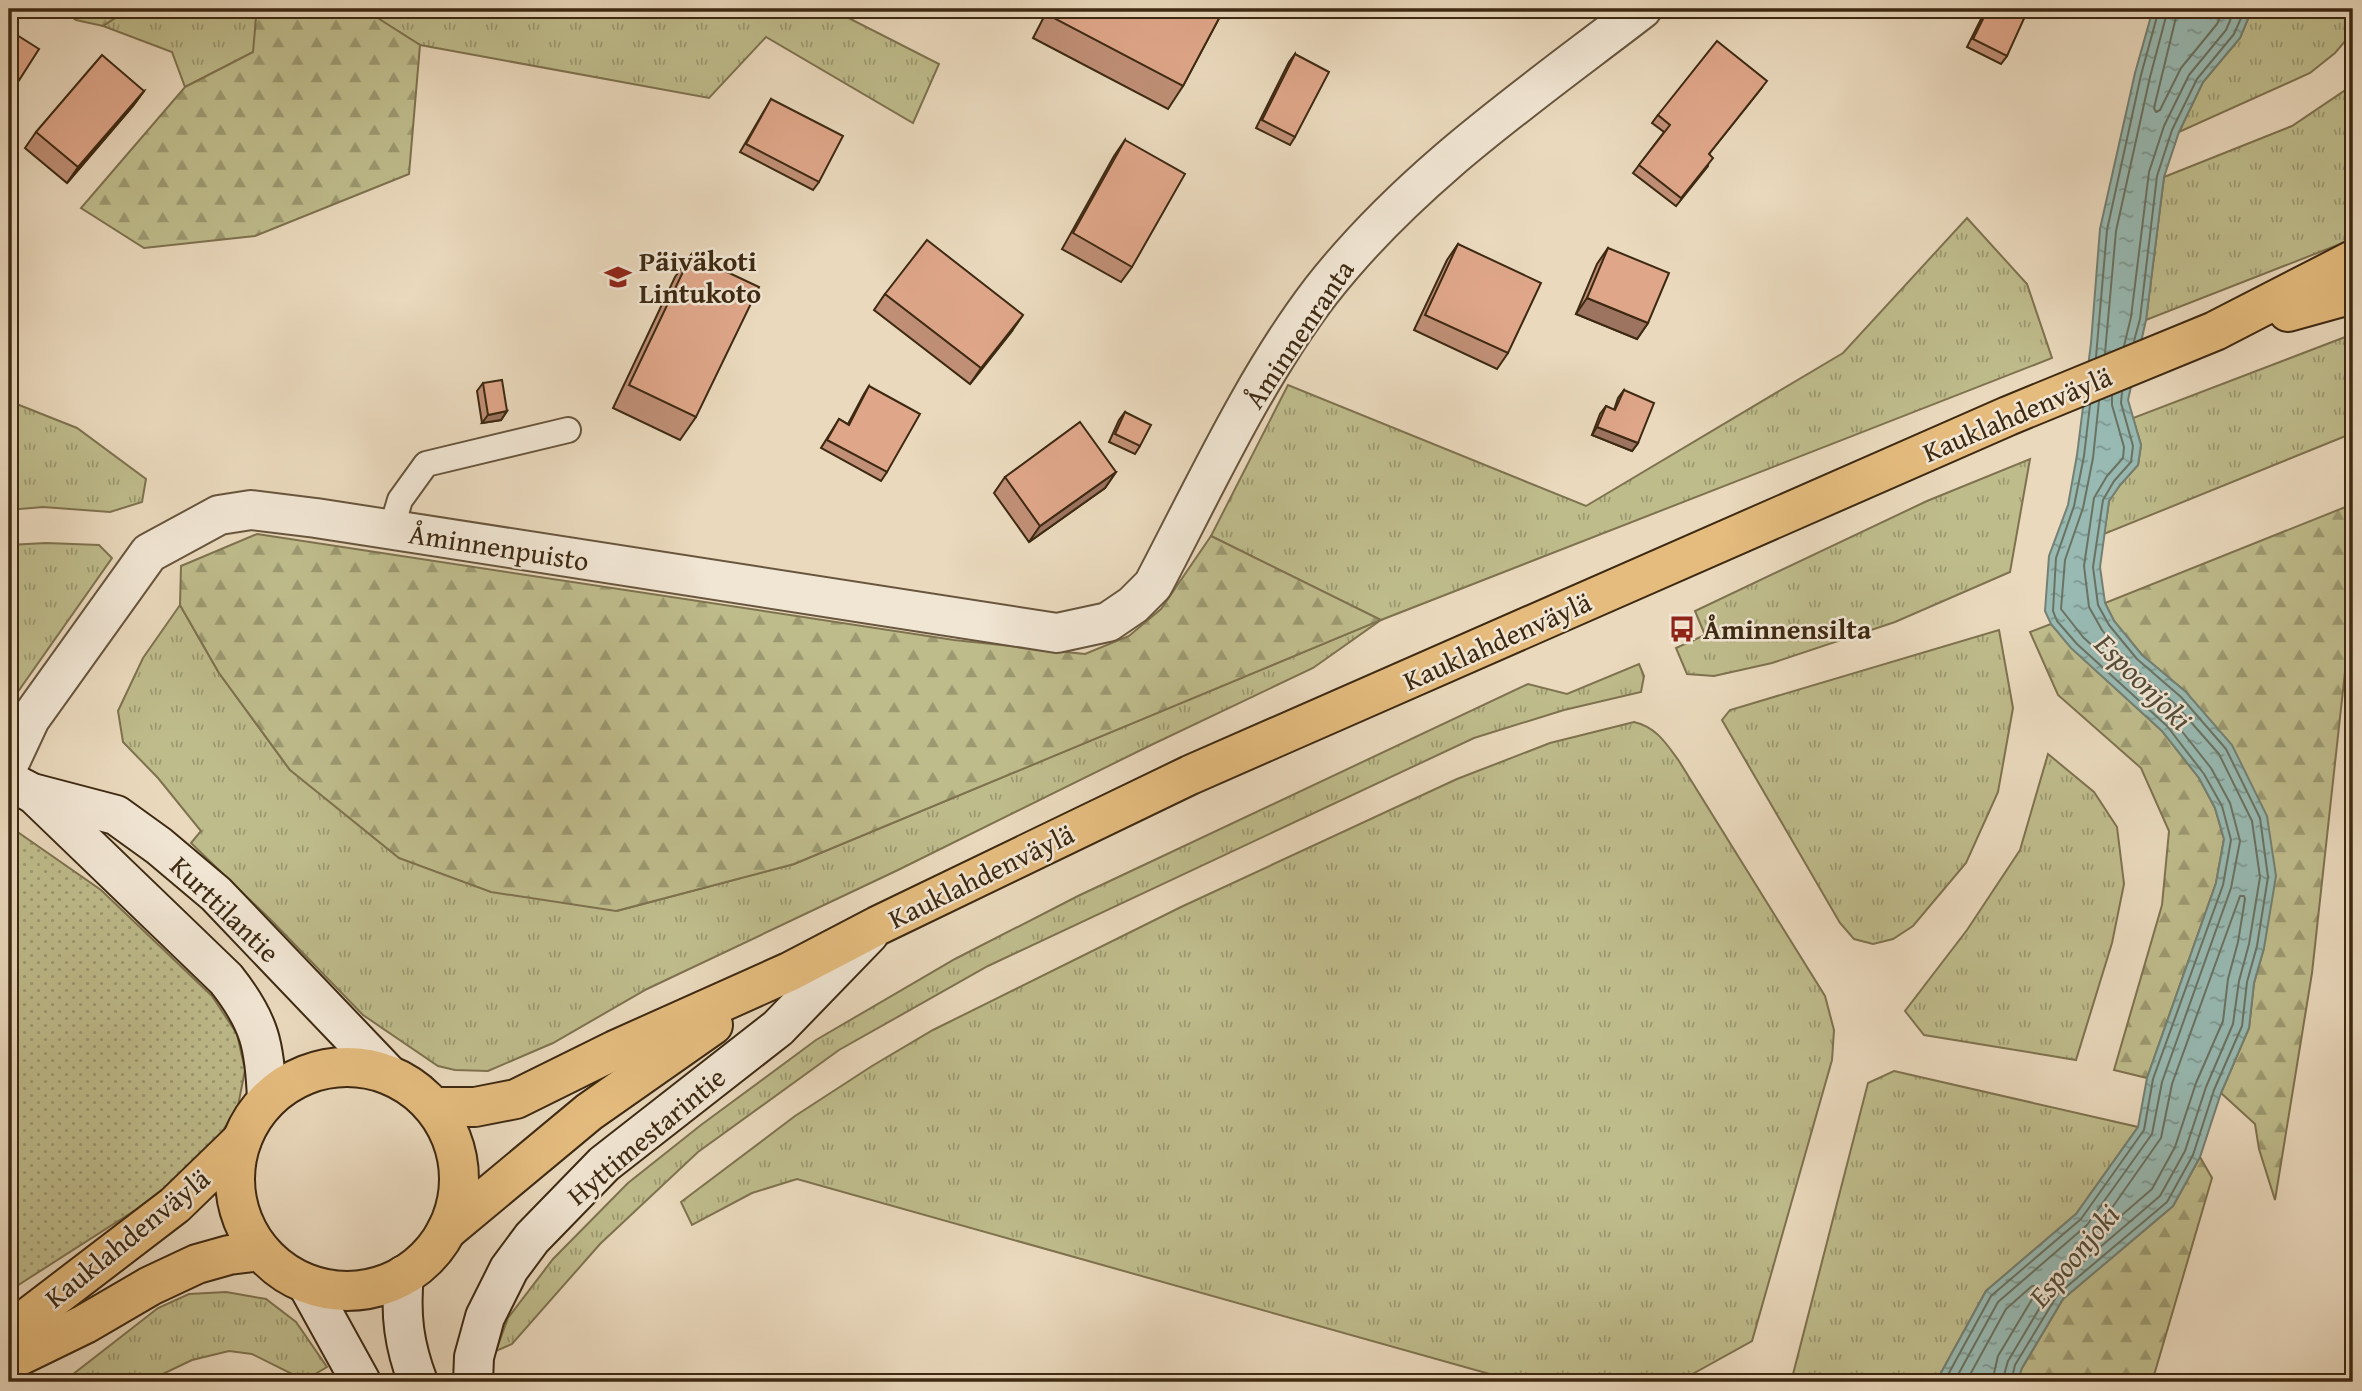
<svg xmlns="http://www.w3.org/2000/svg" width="2362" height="1391" viewBox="0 0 2362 1391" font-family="'Gentium Book Plus',serif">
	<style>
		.grass { fill: url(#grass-tufts); stroke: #7e724f; stroke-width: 2 }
		.forest { fill: url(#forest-firs); stroke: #7e724f; stroke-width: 2 }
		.park { fill: url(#park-dots); stroke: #7e724f; stroke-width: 2 }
		.water { fill: url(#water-ripples); stroke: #748073; stroke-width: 2 }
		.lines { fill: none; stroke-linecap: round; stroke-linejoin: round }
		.shore { stroke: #6a7262; stroke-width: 2 }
		.lane-casing { stroke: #68553d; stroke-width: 28 }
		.street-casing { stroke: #68553d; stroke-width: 42 }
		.secondary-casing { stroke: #3d2912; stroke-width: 42 }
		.primary-casing { stroke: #3d2912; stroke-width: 42 }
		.lane { stroke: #f1e6d4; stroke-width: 24 }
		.street { stroke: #f1e6d4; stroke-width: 38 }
		.secondary { stroke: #f1e6d4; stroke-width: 38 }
		.primary { stroke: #e5bc7e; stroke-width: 38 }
		.wall { fill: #c08f76; stroke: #3d2912; stroke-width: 2 }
		.shaded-wall { fill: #9c7460; stroke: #3d2912; stroke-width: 2 }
		.building { fill: #dfa689; stroke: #3d2912; stroke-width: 2 }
		.labels { text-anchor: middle; stroke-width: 5; stroke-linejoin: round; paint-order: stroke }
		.poi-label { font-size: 28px; font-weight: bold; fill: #3d2912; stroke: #f1e6d4; text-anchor: start }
		.street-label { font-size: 28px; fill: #3d2912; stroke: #f1e6d4 }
		.water-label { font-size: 30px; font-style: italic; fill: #544d3a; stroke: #f1e6d4 }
	</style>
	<defs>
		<pattern id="grass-tufts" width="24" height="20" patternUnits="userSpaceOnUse" patternTransform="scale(1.75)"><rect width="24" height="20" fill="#bfbc8c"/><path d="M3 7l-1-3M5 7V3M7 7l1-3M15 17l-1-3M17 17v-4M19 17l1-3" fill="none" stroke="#9c9971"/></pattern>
		<pattern id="forest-firs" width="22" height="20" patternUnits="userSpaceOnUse" patternTransform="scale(1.75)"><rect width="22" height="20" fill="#bfbc8c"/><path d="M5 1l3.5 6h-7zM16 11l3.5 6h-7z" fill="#9c9971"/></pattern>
		<pattern id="park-dots" width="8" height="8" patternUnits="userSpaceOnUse" patternTransform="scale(1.75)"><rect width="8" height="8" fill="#bfbc8c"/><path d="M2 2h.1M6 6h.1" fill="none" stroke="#9c9971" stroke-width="1.8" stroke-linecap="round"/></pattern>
		<pattern id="water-ripples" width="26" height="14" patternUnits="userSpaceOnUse" patternTransform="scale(1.75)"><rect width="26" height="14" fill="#98bab3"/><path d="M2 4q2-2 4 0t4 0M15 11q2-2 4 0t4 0" fill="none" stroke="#7d9790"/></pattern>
	</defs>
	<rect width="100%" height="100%" fill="#ead9bd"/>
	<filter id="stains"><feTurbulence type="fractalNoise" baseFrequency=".00286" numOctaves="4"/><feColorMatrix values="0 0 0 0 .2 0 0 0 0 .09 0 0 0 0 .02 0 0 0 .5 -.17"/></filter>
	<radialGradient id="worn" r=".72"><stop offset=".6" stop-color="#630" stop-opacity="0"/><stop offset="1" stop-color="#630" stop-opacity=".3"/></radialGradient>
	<!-- grass -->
	<g class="grass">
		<path d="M124,9H250L256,18L254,52L185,87L172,52L103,26L121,14Z"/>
		<path d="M373,9H831L939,64L913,123L766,37L709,98L420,45L372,15Z"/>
		<path d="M2252,9H2353V32L2335,53L2310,73L2179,132L2203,82L2240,38Z"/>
		<path d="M2353,85V239L2146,320L2164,177L2292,126Z"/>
		<path d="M1967,218L2027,284L2052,358L1381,620L1313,668L1149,746L898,870L647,989L553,1043L488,1071L455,1070L438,1066L363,1015L270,919L191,843L201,831L158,778L123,742L118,711L143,658L180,605L219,673L290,770L617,911L794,864L1380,620L1211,536L1288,385L1586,506L1843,353Z"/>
		<path d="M2353,334V433L2104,534L2109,501L2120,485L2138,465L2141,445L2133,418Z"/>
		<path d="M9,401L77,428L146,479L142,502L110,512L43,507L9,510Z"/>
		<path d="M2030,459L2010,572L1895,622L1772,663L1714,676L1687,674L1676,648L1705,635L1695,611L1927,501Z"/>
		<path d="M46,543L99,545L112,558L17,693L9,700V545Z"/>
		<path d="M1999,630L2013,708L1998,792L1966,863L1913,926L1893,939L1873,944L1854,939L1840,923L1722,720L1730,710Z"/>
		<path d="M1639,664L1644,676L1641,692L1564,710L1474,738L988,966L839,1050L698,1152L600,1244L512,1344L496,1351L508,1318L553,1259L628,1183L701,1125L816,1040L955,959L1078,896L1528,684L1567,694Z"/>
		<path d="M1634,722C1656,727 1666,743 1679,761L1825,996L1834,1030L1832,1060L1752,1341L1689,1376L1682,1382H1518L797,1179L752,1193L692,1225L681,1202L795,1116L872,1066L933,1030L1181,907L1457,779L1550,743Z"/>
		<path d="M2048,754L2094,792L2117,827L2124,884L2112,943L2076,1060L1924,1035L1905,1011L1967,930L2020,850Z"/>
		<path d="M1894,1071L2138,1127L2076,1214L1986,1291L1936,1382H1791L1868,1083Z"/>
		<path d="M226,1292L266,1299L296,1322L327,1367L310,1377L294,1375L252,1354L229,1351L192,1360L146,1382H63L158,1308L189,1294Z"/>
	</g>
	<!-- forest -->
	<g class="forest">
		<path d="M60,9H124L121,14L103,26L76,20Z"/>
		<path d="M250,9H373V15L420,45L409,174L255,236L144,248L81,208L185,87L253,52L256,18Z"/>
		<path d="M2353,504V599L2312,973L2275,1200L2259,1149L2255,1124L2221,1093L2249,1028L2254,983L2264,948L2186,692L2142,655L2114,621L2105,603Z"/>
		<path d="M257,534L954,640L1085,654L1129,636L1161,609L1211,536L1381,620L794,864L616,911L491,892L399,858L290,770L219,673L180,605L181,566Z"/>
		<path d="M2051,624L2072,648L2162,731L2199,778L2215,808L2224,839L2216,883L2147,1078L2114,1070L2162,905L2169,831L2141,768L2058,695L2030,632Z"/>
		<path d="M2200,1157L2212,1178L2152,1382H2017L2022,1368L2063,1299L2173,1206Z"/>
	</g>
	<!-- park -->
	<path class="park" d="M9,826L101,890L212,996L237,1034L245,1070L238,1106L219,1137L165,1191L9,1291Z"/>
	<!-- water -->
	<path class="water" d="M2153,9H2252L2240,38L2203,82L2179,132L2164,177L2146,320L2128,400L2141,445L2138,465L2120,485L2109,501L2100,567L2105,603L2114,621L2142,655L2186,692L2232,745L2267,816L2276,876L2264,948L2254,983L2249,1028L2221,1093L2200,1157L2173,1206L2063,1299L2022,1368L2017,1382H1936L1986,1291L2076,1214L2138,1127L2147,1078L2216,883L2224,839L2215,808L2199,778L2162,731L2071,648L2051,624L2045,611L2049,556L2068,505L2077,455L2091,343L2100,229L2135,73Z"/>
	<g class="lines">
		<!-- shore -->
		<g class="shore">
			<path d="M2178,9L2154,108L2156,112L2160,110L2181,68L2217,24L2224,9"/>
			<path d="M2134,341L2140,319L2157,176L2172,130L2197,79L2234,34L2245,9"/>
			<path d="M2124,346L2131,317L2149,172L2164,126L2189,75L2226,30L2235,9"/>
			<path d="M2105,353L2116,231L2150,77L2168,9"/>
			<path d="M2096,357L2107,230L2141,75L2159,9"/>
			<path d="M2240,896H2244L2245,899L2238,942L2228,979L2223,1021L2196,1083L2175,1147L2152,1189L2108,1227H2104L2102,1222L2161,1138L2172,1084Z"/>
			<path d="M1944,1382L1991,1296L2081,1219L2144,1130L2153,1079L2223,885L2231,840L2222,806L2204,774L2167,726L2077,644L2057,621L2053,611L2056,558L2074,506L2084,456L2090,405"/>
			<path d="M1954,1382L1998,1302L2087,1225L2152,1134L2162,1082L2231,888L2240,841L2230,803L2211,768L2173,720L2083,637L2061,609L2065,560L2083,508L2093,458L2099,401"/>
			<path d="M1966,1382L2006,1309L2032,1286H2036L2037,1291L1998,1356L1992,1382"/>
			<path d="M2002,1382L2008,1361L2051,1289L2160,1196L2185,1151L2206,1087L2233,1024L2239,981L2249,944L2260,877L2252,821L2219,754L2175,704L2130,665L2102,630L2089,607L2084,566L2094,498L2107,476L2123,458L2124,447L2112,405V396"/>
			<path d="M2011,1382L2015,1365L2058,1294L2167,1202L2193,1155L2214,1090L2242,1026L2247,982L2257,946L2268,877L2260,818L2226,749L2181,697L2137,659L2109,625L2098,605L2093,567L2103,500L2114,481L2131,462L2133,446L2121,403L2122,392"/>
		</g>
		<!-- lane casing -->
		<g class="lane-casing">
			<path id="lane" d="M391,530L400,500L426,464L568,430"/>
		</g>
		<!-- street casing -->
		<g class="street-casing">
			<path id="street" d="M9,764L30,719L149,553L219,515L251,510L316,518L1057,633L1108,622L1133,605L1153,585C1204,488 1255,377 1321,291C1410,177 1529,96 1642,9"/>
		</g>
		<!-- secondary casing -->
		<g class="secondary-casing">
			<g id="secondary">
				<path d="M9,781L32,793L116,815L159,846L216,894L387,1073"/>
				<path d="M34,794L226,979C260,1022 265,1046 267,1100"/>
				<path d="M404,1275C400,1315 404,1345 418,1382"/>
				<path d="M307,1284L361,1382"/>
				<path d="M473,1382L474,1357L485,1317L509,1269L532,1238L604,1164L778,1028L869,934"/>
			</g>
		</g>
		<!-- primary casing -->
		<g class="primary-casing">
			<g id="primary">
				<path d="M2288,312L2353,294"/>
				<circle cx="347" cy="1179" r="112"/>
				<path d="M435,1107H475L516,1099L615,1050L789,972L877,926L1190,775L2008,416L2215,331L2353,260"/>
				<path d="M446,1231L589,1112L713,1025"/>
				<path d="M9,1332L175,1205L242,1140"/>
				<path d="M9,1361L85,1324L150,1286L197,1264L229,1255L261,1251"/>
			</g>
		</g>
		<!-- lane -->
		<use href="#lane" class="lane"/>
		<!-- street -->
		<use href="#street" class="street"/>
		<!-- secondary -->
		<use href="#secondary" class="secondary"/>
		<!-- primary -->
		<use href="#primary" class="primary"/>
	</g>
	<!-- wall -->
	<g class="wall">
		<path d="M1048,9H1224L1183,86L1168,109L1033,38Z"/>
		<path d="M1986,9H2021L2007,56L2001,64L1967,47Z"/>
		<path d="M1295,54V137L1290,145L1256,128L1289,62Z"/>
		<path d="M1761,89L1709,154L1708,166L1676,206L1633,173L1664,132L1652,123L1658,115Z"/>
		<path d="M144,91L133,106L67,183L25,148L36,132Z"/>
		<path d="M771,99L819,182L813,190L740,152Z"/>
		<path d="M1125,140L1132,267L1121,282L1062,249L1114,156Z"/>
		<path d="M1458,244L1508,353L1497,369L1414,330L1447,260Z"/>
		<path d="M1608,248L1648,323L1637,339L1576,314L1597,264Z"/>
		<path d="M691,255L696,417L680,440L613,408L675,277Z"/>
		<path d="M885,294L1012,331L970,384L874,310Z"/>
		<path d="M483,383L507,411L501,420L482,423L477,391Z"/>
		<path d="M869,386L887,472L881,481L821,448L839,419L848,424L864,394Z"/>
		<path d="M1624,390L1638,443L1632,451L1592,435L1600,414L1606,406L1614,410L1618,398Z"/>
		<path d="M1125,412L1140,446L1135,454L1109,442L1119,420Z"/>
		<path d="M1116,472L1105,488L1029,542L994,493L1005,477Z"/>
	</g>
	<!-- shaded-wall -->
	<g class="shaded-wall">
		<path d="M144,91L133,106L67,183L78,167Z"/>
		<path d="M1587,298L1648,323L1637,339L1576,314Z"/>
		<path d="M1023,315L1012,331L970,384L981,368Z"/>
		<path d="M507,411L501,420L482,423L488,415Z"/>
		<path d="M1597,427L1638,443L1632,451L1592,435Z"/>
		<path d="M1116,472L1105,488L1029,542L1040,526Z"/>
	</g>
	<!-- building -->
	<g class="building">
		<path d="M1052,9H1224L1183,86L1048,15Z"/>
		<path d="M1988,9H2021L2027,12L2007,56L1973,39Z"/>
		<path d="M9,30L39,49L9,96Z"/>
		<path d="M1717,41L1767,81L1709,154L1713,158L1681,198L1639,165L1670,125L1658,115Z"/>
		<path d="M1295,54L1329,72L1295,137L1262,120Z"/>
		<path d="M102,55L144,91L78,167L36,132Z"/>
		<path d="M771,99L843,136L819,182L746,144Z"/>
		<path d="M1125,140L1185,174L1132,267L1073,233Z"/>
		<path d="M927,240L1023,315L981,368L885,294Z"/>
		<path d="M1458,244L1541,283L1508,353L1425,315Z"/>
		<path d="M1608,248L1669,273L1648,323L1587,298Z"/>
		<path d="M691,255L759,287L696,417L629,385Z"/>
		<path d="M502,380L507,411L488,415L483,383Z"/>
		<path d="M869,386L920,414L887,472L827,440L839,419L849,425Z"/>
		<path d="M1624,390L1654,403L1638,443L1597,427L1606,406L1615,410Z"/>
		<path d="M1125,412L1151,425L1140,446L1115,434Z"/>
		<path d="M1080,422L1116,472L1040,526L1005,477Z"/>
	</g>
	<!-- icons -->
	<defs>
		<g id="school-bare" transform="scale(2.1)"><path d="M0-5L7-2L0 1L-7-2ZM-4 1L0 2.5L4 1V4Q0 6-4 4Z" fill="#8f2418" stroke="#f1e6d4" stroke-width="2.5" paint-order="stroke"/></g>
		<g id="bus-bare" transform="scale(2.1)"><path d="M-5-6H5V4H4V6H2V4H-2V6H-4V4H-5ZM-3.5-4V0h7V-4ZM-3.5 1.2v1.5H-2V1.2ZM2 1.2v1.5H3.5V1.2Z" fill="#8f2418" stroke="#f1e6d4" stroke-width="2.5" paint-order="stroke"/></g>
	</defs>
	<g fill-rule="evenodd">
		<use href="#school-bare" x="618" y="277"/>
		<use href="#bus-bare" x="1682" y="629"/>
	</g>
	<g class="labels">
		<!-- poi labels -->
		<g class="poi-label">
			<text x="639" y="271">Päiväkoti<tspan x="639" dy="32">Lintukoto</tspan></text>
			<text x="1703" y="639">Åminnensilta</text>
		</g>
		<!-- street labels -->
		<g class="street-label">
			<text transform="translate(1299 334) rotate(-56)" y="10">Åminnenranta</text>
			<text transform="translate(2017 414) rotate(-23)" y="10">Kauklahdenväylä</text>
			<text transform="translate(499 547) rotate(9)" y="10">Åminnenpuisto</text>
			<text transform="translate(1497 641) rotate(-24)" y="10">Kauklahdenväylä</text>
			<text transform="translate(981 876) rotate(-26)" y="10">Kauklahdenväylä</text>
			<text transform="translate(225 909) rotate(44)" y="10">Kurttilantie</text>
			<text transform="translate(646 1136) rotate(-40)" y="10">Hyttimestarintie</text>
			<text transform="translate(127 1238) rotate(-39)" y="10">Kauklahdenväylä</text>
		</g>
		<!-- water labels -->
		<g class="water-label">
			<text transform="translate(2143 682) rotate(45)" y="10">Espoonjoki</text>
			<text transform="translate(2074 1256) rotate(-50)" y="10">Espoonjoki</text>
		</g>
	</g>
	<!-- margin -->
	<rect width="2362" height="1391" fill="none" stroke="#ead9bd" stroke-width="35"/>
	<rect x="10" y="10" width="2341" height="1370" fill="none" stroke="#3d2912" stroke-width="3.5"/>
	<rect x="18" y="18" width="2327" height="1356" fill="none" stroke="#3d2912" stroke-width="2"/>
	<rect width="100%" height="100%" filter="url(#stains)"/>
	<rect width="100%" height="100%" fill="url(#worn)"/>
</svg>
